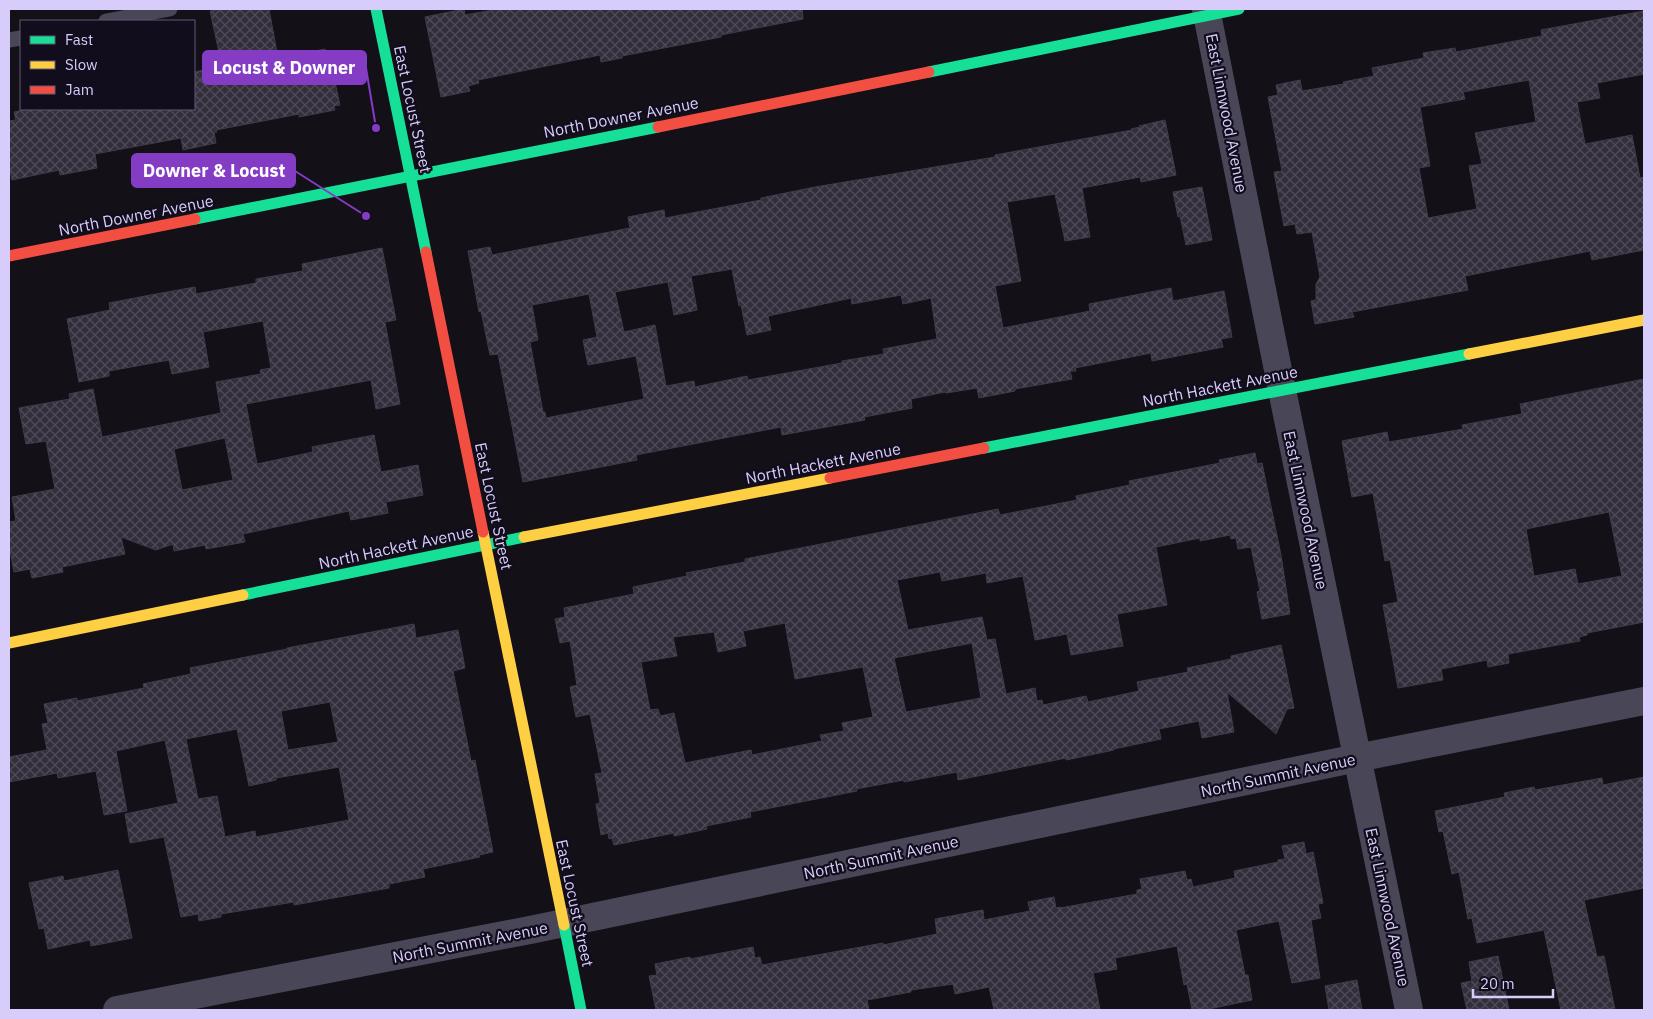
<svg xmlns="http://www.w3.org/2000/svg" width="1653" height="1019" viewBox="0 0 1653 1019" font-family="'IBM Plex Sans',sans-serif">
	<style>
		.building { fill: url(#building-cross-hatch); stroke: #413b4b; fill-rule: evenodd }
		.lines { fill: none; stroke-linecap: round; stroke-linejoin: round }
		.lane { stroke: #494658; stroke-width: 15 }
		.street { stroke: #494658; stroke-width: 28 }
		.fast { stroke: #16e098; stroke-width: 11 }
		.slow { stroke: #ffcf43; stroke-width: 11 }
		.jam { stroke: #f24e42; stroke-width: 11 }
		.labels { text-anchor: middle; stroke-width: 4.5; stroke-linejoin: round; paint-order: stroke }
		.street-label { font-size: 16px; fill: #d8cdfa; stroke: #120d1c }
		.leader { fill: none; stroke: #843cc5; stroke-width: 2 }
		.callout-dot { fill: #843cc5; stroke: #120d1c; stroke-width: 2 }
		.callout { fill: #843cc5; stroke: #843cc5; stroke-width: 2 }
		.callout-label { font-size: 18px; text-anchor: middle; font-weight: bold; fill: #fff }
	</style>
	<defs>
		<pattern id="building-cross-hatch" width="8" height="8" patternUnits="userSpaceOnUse" patternTransform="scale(1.25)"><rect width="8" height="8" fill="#322e3b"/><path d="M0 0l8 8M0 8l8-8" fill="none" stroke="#4f4b58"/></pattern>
	</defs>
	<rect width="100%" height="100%" fill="#131018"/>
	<!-- building -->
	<g class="building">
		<path d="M223,9H269L278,58L325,49L328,64H331L340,105L334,106L335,110L299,117V114L216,130L217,132H214L216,143L183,150L181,138L95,154L97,168L60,175L59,170L12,180L9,165V121L16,120L14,112L29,109H194V72L222,66L210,11Z"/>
		<path d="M464,9L465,15L499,9H802L803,19L721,35V37L622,56V58L601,62L600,55L478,80L479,83L468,86L470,91L441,97L425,17Z"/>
		<path d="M1644,11V74L1597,83L1600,98L1577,102L1585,144L1632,135L1640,178L1644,177V250L1592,260L1590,251L1465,276L1468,290L1352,312L1354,317L1315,324L1311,301L1316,300V284L1320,277L1312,232L1297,234L1295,224L1284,226L1274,172L1282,171L1268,97L1278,95L1276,85L1300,80L1302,91L1344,84L1343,82L1374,76L1372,68L1424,58L1423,53L1455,48L1456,52L1542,36L1541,30ZM1529,80L1536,122L1475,133L1482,164L1469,166L1477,209L1428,218L1419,168L1430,166L1420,107L1465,99L1463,92Z"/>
		<path d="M1165,120L1176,175L1141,182L1140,177L1082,188L1090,237L1065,241L1055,194L1007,202L1021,281L995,286L1003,328L1090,311L1089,304L1171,288L1173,301L1224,291L1232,337L1221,339L1223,347L1152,361L1151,353L1075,368L1076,371H1070L1072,379L1015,389V391L979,398L977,388L946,393L945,392L911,399L912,408L864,417L865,420L782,435L781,427L636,455L637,460L523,482L498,354L490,355L481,311L479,312L468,251L490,247L492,255L630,228L628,217L664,210L665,218L761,200V198L815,187L995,157V155L1132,130L1131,129L1140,127L1139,126ZM732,269L739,306L741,305L747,335L771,330L768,316L851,298L852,304L901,295L903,304L931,298L937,339L883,349L884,354L842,361V363L748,380L747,376L695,387L694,381L666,386L655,325L624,332L615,292L668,282L674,315L697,310L691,276ZM589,294L597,337L583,340L588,365L636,356L644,399L546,418L545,412H543L530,342L538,340L532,305Z"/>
		<path d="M1202,187L1212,240L1186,245L1180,216L1178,217L1173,192Z"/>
		<path d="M382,248L396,320L385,322L400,404L376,409L371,380L246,404L257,464L313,452L312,447L374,435L381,472L418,465L423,495L386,502L388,513L351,520L349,511L243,534L245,542L206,549L205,545L174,551L173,544L156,550L121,537L125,554L62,567L63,572L32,578L30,569L14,572L9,545V522L16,521L12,497L55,489L46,441L26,444L19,408L70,399L69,394L93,389L102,437L221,413L216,382L261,374L260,370L271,368L263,321L203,332L209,367L172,374L169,360L109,371V376L79,382L67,319L110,310L109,303L145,296L195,287L196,294L256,283V279L303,271L302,264ZM225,438L233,480L182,490L174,449Z"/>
		<path d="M1644,379V622L1587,633V635L1579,637L1580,641L1508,654L1509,663L1488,667L1487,660L1441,669L1443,680L1398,688L1383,605L1398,602L1390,560L1385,561L1373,493L1352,497L1342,441L1387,432L1389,442L1463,429L1462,425L1522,414L1520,404ZM1609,512L1622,576L1578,584L1575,569L1534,576L1526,529Z"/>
		<path d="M1255,453L1257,464L1262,463L1281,555L1290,614L1262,619L1257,592L1260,591L1251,547L1238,549L1236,538L1231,539L1230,535L1200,541V538L1156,547L1167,605L1117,614L1123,646L1071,655L1067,634L1035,640L1023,576L987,583L986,573L942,581L940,572L897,580L908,630L982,617L987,640L995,639L1006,694L1035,688L1037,701L1042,700L1043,705L1086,696L1088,702L1139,691L1137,682L1188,672L1187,668L1231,659V656L1281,645L1294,708L1287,709L1276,734L1227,692L1234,732L1202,738L1199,721L1159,729L1161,739L1114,749V750L1066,760V758L958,780L957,772L904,782V780L856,789L857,791L750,812L751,817L706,826L707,829L674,836V833L614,845L612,838L609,839L608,833L601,835L596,804L600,803L595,774L602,773L590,714L576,717L570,687L577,685L570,641L560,643L555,619L565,617L564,608L634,594L633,587L687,576L686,573L745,562V559L998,509L1000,515L1077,500L1076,496L1130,485L1129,481L1220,463L1219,460ZM785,623L795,679L863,667L873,717L842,723L844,731L820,735L822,741L752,755L751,750L685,763L674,713L660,716L658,709L650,710L641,662L677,656L673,637L714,632L718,652L746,646L743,631ZM972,643L981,698L906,712L894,658Z"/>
		<path d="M414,624L416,638L458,630L465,668L453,671L471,761L475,760L493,852L479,855L480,857L423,869L425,877L389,884V888L294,905V902L221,914V917L199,921L198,914L181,917L164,837L130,843L125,814L178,803L165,740L116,751L127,811L104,815L96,771L58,778L57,773L9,782V757L47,750L42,724L48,723L44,704L77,698V701L144,688L143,684L191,674L190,668L287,649V648ZM330,702L338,742L288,750L281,711ZM237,729L249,786L276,780V778L339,767L349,820L256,837L255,831L225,837L217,796L198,799L186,739Z"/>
		<path d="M1644,777V888L1584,900L1597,957L1604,956L1615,1010H1561L1544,930L1477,943L1472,918L1468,919L1459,872L1452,874L1443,831L1439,832L1435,811L1505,797L1504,793L1534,787L1535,790L1602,778L1603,785Z"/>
		<path d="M1304,842L1306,854L1313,852L1323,903L1318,904L1321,918L1311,920L1320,978L1292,983L1279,921L1236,930L1245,975H1248L1252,1000L1204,1010H1192L1187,984L1184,985L1177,946L1115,958L1117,969L1093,973L1100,1010H994L989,987L955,994L953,984L911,990V992L867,1000L869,1010H656L649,976L657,975L655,964L690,957V959L753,947L755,958L760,957L762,965L883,943V945L937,934L935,919L983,910L984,920L1030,911L1028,902L1054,897L1056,908L1060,907V908L1137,894V890L1142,889L1140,879L1185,871L1187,880L1191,879L1193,887L1235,878L1234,871L1278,862V860L1285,859L1282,846Z"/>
		<path d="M118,870L132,938L91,946L90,940L48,949L44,928L39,929L29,883L63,876L64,881Z"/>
		<path d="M1498,956L1509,1010H1467L1461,983L1472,981L1469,962Z"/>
		<path d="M1357,980L1362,1010H1329L1325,986Z"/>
	</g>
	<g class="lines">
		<!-- lane -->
		<g class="lane">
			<path d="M106,21L170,9"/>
			<path d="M9,40L21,38"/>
		</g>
		<!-- street -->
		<g class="street">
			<path d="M1206,9L1282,390L1409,1010"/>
			<path d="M117,1010L535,929L1357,758L1644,701"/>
		</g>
		<!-- fast -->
		<g class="fast">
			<path d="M376,9L426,252"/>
			<path d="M929,72L1239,9"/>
			<path d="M195,219L658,127"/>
			<path d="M984,448L1469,354"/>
			<path d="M243,595L524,537"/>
			<path d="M564,925L581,1010"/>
		</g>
		<!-- slow -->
		<g class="slow">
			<path d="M1469,354L1644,320"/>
			<path d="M483,532L564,925"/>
			<path d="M524,537L830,478"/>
			<path d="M9,643L243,595"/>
		</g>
		<!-- jam -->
		<g class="jam">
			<path d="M658,127L929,72"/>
			<path d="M426,252L483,532"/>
			<path d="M9,256L195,219"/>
			<path d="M830,478L984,448"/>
		</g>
	</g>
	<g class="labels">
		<!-- street labels -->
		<g class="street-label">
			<text transform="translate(413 109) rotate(78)" y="6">East Locust Street</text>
			<text transform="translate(1227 113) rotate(79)" y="6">East Linnwood Avenue</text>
			<text transform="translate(621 117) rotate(-11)" y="6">North Downer Avenue</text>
			<text transform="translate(136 215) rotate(-11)" y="6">North Downer Avenue</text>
			<text transform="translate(1220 386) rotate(-11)" y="6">North Hackett Avenue</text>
			<text transform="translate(823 463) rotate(-11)" y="6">North Hackett Avenue</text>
			<text transform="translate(494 506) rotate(78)" y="6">East Locust Street</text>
			<text transform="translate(1306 510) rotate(78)" y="6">East Linnwood Avenue</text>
			<text transform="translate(396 547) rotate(-12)" y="6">North Hackett Avenue</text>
			<text transform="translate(1278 775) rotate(-12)" y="6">North Summit Avenue</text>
			<text transform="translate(881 857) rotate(-12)" y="6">North Summit Avenue</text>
			<text transform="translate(575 903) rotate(78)" y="6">East Locust Street</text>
			<text transform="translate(1388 907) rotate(78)" y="6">East Linnwood Avenue</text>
			<text transform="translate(470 942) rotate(-11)" y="6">North Summit Avenue</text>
		</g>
	</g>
	<!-- callouts -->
	<path class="leader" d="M376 128L366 68M366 216L295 171"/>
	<g class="callout-dot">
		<circle cx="376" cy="128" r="5"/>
		<circle cx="366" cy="216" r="5"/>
	</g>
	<g class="callout">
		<rect x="203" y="51" width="163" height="33" rx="5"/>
		<rect x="132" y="154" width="163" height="33" rx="5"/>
	</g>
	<g class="callout-label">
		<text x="284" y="74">Locust &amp; Downer</text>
		<text x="214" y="177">Downer &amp; Locust</text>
	</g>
	<!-- border -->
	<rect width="1653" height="1019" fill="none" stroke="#d8cdfa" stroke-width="20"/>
	<!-- legend -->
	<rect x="20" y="20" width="175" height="90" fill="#120d1c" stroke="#615a75"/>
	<rect x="30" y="36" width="25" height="8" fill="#16e098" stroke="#615a75"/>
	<text x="65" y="45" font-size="15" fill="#d8cdfa">Fast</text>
	<rect x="30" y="61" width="25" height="8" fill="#ffcf43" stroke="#615a75"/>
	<text x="65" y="70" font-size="15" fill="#d8cdfa">Slow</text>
	<rect x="30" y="86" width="25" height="8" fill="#f24e42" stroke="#615a75"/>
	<text x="65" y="95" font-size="15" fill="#d8cdfa">Jam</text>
	<!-- scale -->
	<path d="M1473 989v8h80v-8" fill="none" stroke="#d8cdfa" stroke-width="2.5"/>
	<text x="1480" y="989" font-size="15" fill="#d8cdfa" stroke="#120d1c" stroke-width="4" paint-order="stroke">20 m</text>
</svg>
